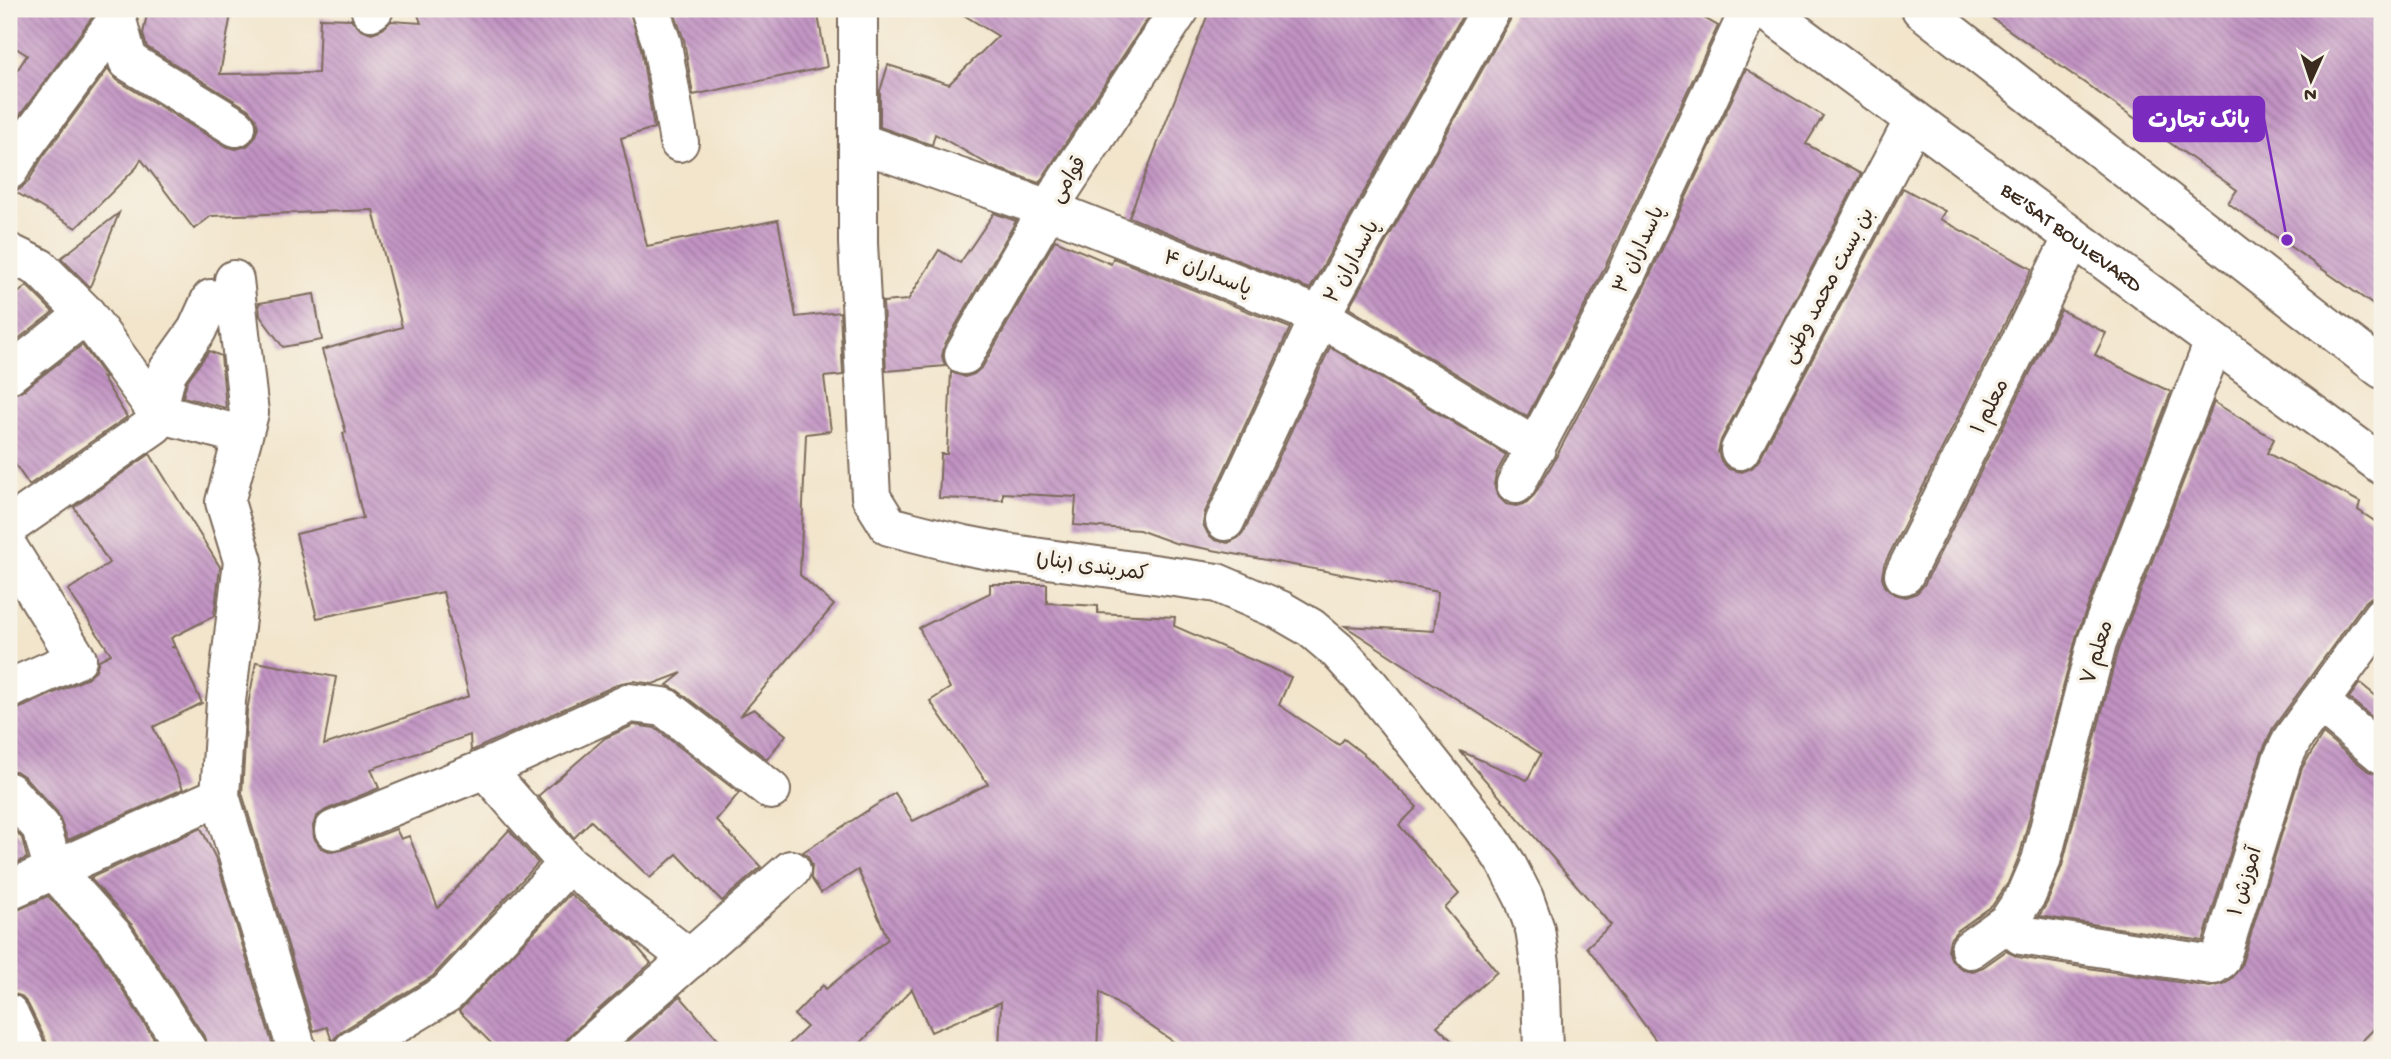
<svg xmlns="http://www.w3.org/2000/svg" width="2391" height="1059" viewBox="0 0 2391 1059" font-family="'Gochi Hand','Playpen Sans Arabic',sans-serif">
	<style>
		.building { fill: url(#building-back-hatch) }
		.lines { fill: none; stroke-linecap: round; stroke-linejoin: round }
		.street-casing { stroke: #7b6b5b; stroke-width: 42 }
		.secondary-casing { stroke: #7b6b5b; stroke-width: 42 }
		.street { stroke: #fff; stroke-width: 38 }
		.secondary { stroke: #fff; stroke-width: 38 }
		.labels { text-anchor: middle; stroke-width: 7; stroke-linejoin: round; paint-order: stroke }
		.street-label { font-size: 21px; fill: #3b2a1e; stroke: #f7f3e8 }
		.leader { fill: none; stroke: #7b2cbf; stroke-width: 2.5 }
		.callout-dot { fill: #7b2cbf; stroke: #f7f3e8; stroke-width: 2.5 }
		.callout { fill: #7b2cbf; stroke: #7b2cbf; stroke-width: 2.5 }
		.callout-label { font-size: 23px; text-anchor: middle; font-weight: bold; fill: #fff }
	</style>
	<defs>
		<pattern id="building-back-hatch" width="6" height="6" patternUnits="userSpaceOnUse" patternTransform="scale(1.75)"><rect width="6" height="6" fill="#c193c3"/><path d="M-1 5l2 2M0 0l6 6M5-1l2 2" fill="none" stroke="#9e789e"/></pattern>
	</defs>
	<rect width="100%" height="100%" fill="#f7f3e8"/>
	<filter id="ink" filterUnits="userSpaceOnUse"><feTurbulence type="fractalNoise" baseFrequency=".0143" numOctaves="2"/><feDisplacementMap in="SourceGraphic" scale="14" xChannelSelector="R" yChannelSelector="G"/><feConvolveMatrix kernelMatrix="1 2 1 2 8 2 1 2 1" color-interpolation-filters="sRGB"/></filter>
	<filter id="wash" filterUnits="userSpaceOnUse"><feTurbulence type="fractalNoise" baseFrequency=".00686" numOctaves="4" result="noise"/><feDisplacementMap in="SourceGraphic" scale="28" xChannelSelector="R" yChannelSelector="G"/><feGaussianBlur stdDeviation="1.57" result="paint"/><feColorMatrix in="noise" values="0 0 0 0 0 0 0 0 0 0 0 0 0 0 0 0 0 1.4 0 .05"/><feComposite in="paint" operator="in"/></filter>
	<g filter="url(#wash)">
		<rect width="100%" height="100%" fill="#f2e5cc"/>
		<g id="blocks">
			<!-- building -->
			<g class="building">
				<path d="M13,9H93V16L9,130V83L27,55L11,45Z"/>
				<path d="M148,9H232L220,74L318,73L320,18L351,19L361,30L372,33L383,29L391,21L421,23L416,9H629L641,49L654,128L621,138L647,246L778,220L796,317L840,312L843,375L824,377L831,431L806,434L800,575L834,605L740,716L754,709L786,735L767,759L677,690L667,685L682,673L653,684L633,681L621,683L471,751L470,735L371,769L379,788L326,810L316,817L313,826L314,838L321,848L332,852L342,850L396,829L401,839L409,836L438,908L509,830L538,863L433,976L342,1031L332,1041L327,1027L314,1031L242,793L247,711L256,662L336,677L324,745L469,696L443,592L317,618L296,534L363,518L343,433L346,432L322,350L402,327L373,210L211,216L194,229L141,159L137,167L76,228L14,191L20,189L28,182L42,158L108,69L117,80L225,146L236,149L247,146L254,139L258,127L255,117L248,109L147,47L143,34Z"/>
				<path d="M673,9H817L827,67L693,95L684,40Z"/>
				<path d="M954,9H1154L1039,183L991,166L935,134L932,145L880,127V91L888,65L949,84L998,36Z"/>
				<path d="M1210,9H1466L1310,289L1129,217Z"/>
				<path d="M1513,9H1688L1718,26L1602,273L1527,417L1349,308L1510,20Z"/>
				<path d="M1979,9H2382V311L2228,203L2237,190Z"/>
				<path d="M1746,69L1823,116L1806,144L1861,174L1721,440L1718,452L1721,461L1729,469L1742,472L1752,468L1759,460L1903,188L1945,211L1940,219L2032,269L1884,565L1882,577L1885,586L1894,594L1906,597L1917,593L1924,585L2061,310L2106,333L2095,355L2171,392L2077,634L2020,854L2008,883L1992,906L1957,931L1950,939L1948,950L1952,961L1962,969L1973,971L1983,967L2006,951L2018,957L2210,987L2226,983L2233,977L2241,966L2302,768L2323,734L2368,771L2382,775V1021L2353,1050H1663L1587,947L1611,925L1460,751L1527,780L1541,754L1345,626L1434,631L1438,592L1175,543L1139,530L1074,525L1076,497L1003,493V500L939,498L941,454H947L951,372L965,377L974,374L983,366L1055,240L1111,264L1113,258L1290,328L1205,512L1203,524L1208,534L1215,540L1228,543L1238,538L1245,530L1330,347L1506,455L1496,474L1494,484L1497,495L1506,504L1516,506L1527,503L1535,494L1555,459L1642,292Z"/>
				<path d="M119,213L90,287L61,258Z"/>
				<path d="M994,213L1016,221L945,344L942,356L945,366L886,371L883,302L908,300L939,250L960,263Z"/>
				<path d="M27,286L53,312L9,346V300Z"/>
				<path d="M314,294L322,340L283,347L260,316L259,303Z"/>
				<path d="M82,345L106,378L102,377L127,417L29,485L9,455V395L22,391Z"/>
				<path d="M209,351L221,356L226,408L183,397L187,381Z"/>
				<path d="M2214,402L2274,439L2267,453L2360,502L2358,510L2382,526V594L2373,596L2364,603L2273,728L2261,754L2203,941L2039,916L2047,903L2062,866L2118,649Z"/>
				<path d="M150,454L220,567L214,616L171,638L175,647H171L176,648L202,703L153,727L183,789L68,840L57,812L25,777L16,771H9V711L18,709L86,679L96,670L99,660L111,654L68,590L109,563L74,507Z"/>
				<path d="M990,584H1047V603L1098,606V613L1175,617L1174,626L1291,677L1279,705L1339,745L1344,739L1367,757L1417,807L1399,825L1459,894L1445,908L1497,972L1437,1026L1461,1050H1186L1100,992L1097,1050H999L1001,1002L931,1032L912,989L854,1050H783L807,1027L794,1015L823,985L826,989L888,939L858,870L821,893L811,878L812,865L808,856L803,852L895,793L913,821L988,784L930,701L950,688L919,628L990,593Z"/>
				<path d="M2360,683L2382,701V726L2349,698Z"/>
				<path d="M634,725L655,728L739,793L716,820L761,867L722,901L677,854L650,878L591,821L574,838L538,796L605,738Z"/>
				<path d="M9,824L22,838L27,858L9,866Z"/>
				<path d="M201,828L217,861L273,1046L263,1050H209L205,1038L133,926L90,878Z"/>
				<path d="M570,894L632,941L651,963L571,1034L565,1042L564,1050H498L459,1011Z"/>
				<path d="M48,896L98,951L161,1050H48L46,1041L28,1004L21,996L9,992V912L18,910Z"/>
				<path d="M680,996L727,1050H618Z"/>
			</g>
		</g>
	</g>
	<g filter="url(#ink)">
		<use href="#blocks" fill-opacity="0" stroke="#7b6b5b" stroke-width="2"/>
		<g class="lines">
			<!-- street casing -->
			<g class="street-casing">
				<g id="street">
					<path d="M114,9L128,61L236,127"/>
					<path d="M650,9L662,44L679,142"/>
					<path d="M371,11L374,9"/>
					<path d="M858,142L1048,209L1320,316L1536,448"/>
					<path d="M9,170L24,146L117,20"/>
					<path d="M9,253L40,268L86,314L158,413L241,435"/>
					<path d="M234,280L249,413L225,502L243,561L226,701L220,796L297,1050"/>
					<path d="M964,355L1048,209L1180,9"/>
					<path d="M9,374L86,314"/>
					<path d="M1740,450L1914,120"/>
					<path d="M1516,484L1622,283L1750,9"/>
					<path d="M1225,521L1320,316L1491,9"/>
					<path d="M9,526L154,425L167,372L197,330L211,299"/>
					<path d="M9,549L77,659L9,689"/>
					<path d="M1904,575L2073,237"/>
					<path d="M2319,702L2382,754"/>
					<path d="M485,769L568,864L690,959"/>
					<path d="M9,792L41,827L54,870L220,796"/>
					<path d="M334,830L485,769L630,703L664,707L771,790"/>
					<path d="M2008,922L2021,935L2213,965L2220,960L2282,760L2293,738L2382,616"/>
					<path d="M1970,949L2008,922L2027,894L2041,861L2097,642L2214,342"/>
					<path d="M9,1014L26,1050"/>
					<path d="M353,1050L447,993L568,864"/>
					<path d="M585,1050L791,870"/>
				</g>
			</g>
			<!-- secondary casing -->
			<g class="secondary-casing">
				<g id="secondary">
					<path d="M858,9V243L871,497L889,526L964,545L1006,553L1217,583L1280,610L1311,628L1338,651L1370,686L1482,827L1506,863L1524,898L1535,929L1540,964L1543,1050"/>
					<path id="s1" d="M1764,9L2382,465"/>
					<path d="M1921,9L2382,369"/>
					<path d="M9,890L54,870L115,938L187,1050"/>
				</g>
			</g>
			<!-- street -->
			<use href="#street" class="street"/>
			<!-- secondary -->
			<use href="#secondary" class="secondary"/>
		</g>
	</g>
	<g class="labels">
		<!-- street labels -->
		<g class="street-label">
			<text transform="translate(1067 179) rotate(-57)" y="7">قوامی</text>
			<text dy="7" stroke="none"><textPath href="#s1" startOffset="383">BE'SAT BOULEVARD</textPath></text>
			<text transform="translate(1638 249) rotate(-65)" y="7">پاسداران ۳</text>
			<text transform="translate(1351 261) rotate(-61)" y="7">پاسداران ۲</text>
			<text transform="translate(1208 272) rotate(21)" y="7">پاسداران ۴</text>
			<text transform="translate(1827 285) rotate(-62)" y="7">بن بست محمد وطنی</text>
			<text transform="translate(1989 406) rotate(-63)" y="7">معلم ۱</text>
			<text transform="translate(1092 565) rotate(8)" y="7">کمربندی (بنار)</text>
			<text transform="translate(2096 652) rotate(-73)" y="7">معلم ۷</text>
			<text transform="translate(2244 881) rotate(-73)" y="7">آموزش ۱</text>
		</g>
	</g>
	<!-- callouts -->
	<path class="leader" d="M2287 240L2264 119"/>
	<circle class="callout-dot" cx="2287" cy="240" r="7"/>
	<rect class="callout" x="2134" y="97" width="130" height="44" rx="7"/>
	<g class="callout-label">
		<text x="2199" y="127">بانک تجارت</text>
	</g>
	<!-- margin -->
	<rect width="2391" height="1059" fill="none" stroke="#f7f3e8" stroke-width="35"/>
	<!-- north arrow -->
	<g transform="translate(2311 80) rotate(183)" stroke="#f7f3e8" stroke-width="5" paint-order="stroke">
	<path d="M0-5L12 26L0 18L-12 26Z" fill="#3b2a1e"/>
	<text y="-10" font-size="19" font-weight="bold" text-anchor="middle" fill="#3b2a1e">N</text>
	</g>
</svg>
